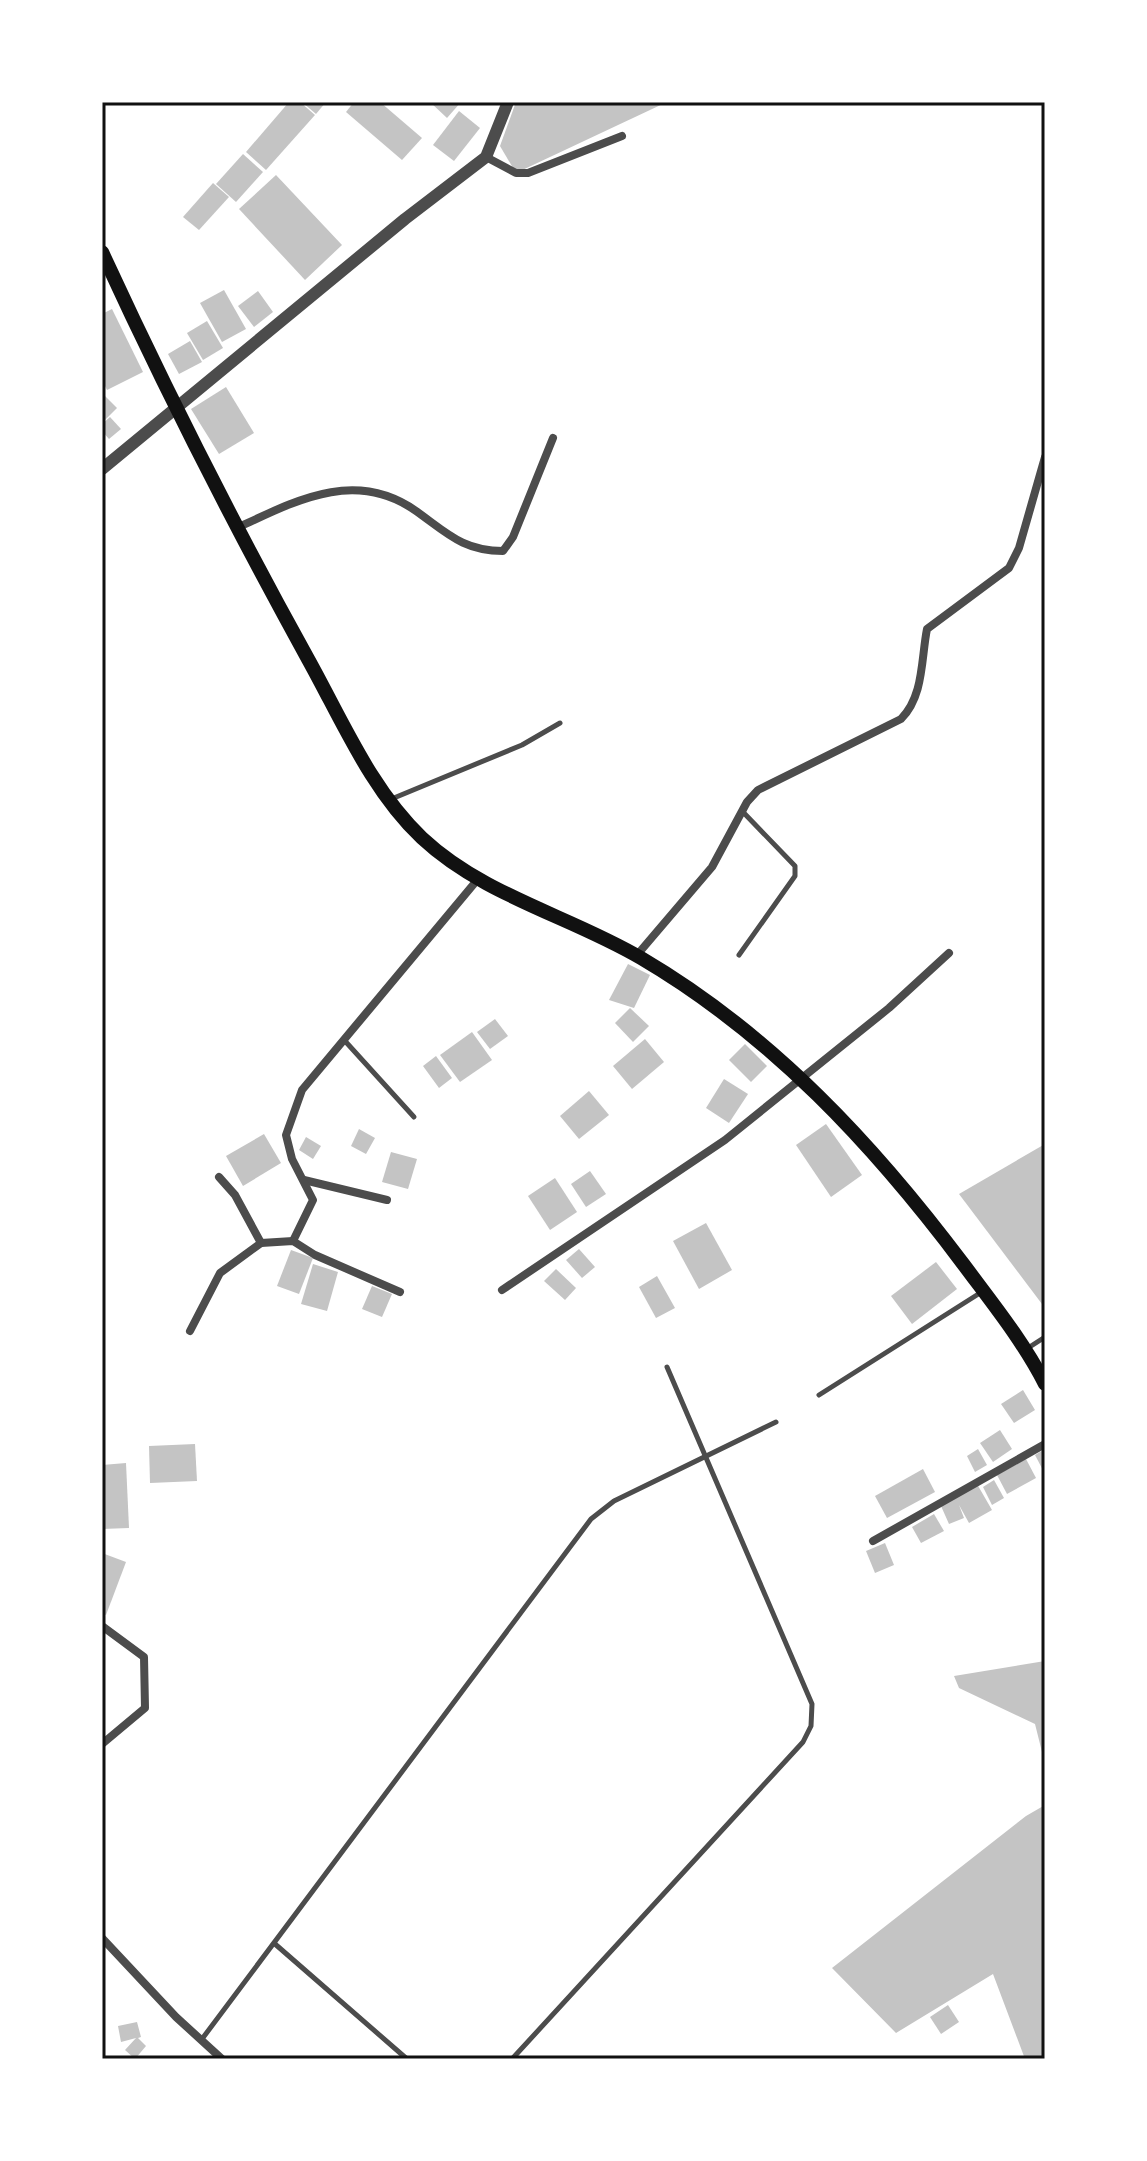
<svg xmlns="http://www.w3.org/2000/svg" width="1147" height="2161" viewBox="0 0 1147 2161" font-family="'Exo 2',sans-serif">
	<style>
		.building { fill: #c4c4c4 }
		.lines { fill: none; stroke-linecap: round; stroke-linejoin: round }
		.service { stroke: #4c4c4c; stroke-width: 5 }
		.minor { stroke: #4c4c4c; stroke-width: 8 }
		.tertiary { stroke: #4c4c4c; stroke-width: 12 }
		.secondary { stroke: #111; stroke-width: 14 }
		.neatline { fill: none; stroke: #111; stroke-width: 3 }
	</style>
	<rect width="100%" height="100%" fill="#fff"/>
	<!-- building -->
	<g class="building">
		<path d="M289,102H300L315,115L266,170L246,152Z"/>
		<path d="M302,102H326L316,114Z"/>
		<path d="M354,102H380L422,138L402,160L346,112Z"/>
		<path d="M430,102H461L447,118Z"/>
		<path d="M516,102H667L516,173L500,146Z"/>
		<path d="M459,111L480,128L454,161L433,145Z"/>
		<path d="M243,154L263,172L236,202L216,184Z"/>
		<path d="M276,175L342,245L305,280L239,209Z"/>
		<path d="M213,183L229,197L199,230L183,217Z"/>
		<path d="M224,290L246,329L222,342L200,303Z"/>
		<path d="M258,291L273,312L254,327L238,306Z"/>
		<path d="M112,309L143,372L107,390L102,380V314Z"/>
		<path d="M207,321L223,348L203,360L187,333Z"/>
		<path d="M190,341L202,362L179,374L168,354Z"/>
		<path d="M226,387L254,433L219,454L191,409Z"/>
		<path d="M102,393L117,408L102,423Z"/>
		<path d="M110,417L121,429L109,439L102,431V424Z"/>
		<path d="M628,964L650,975L634,1008L609,1000Z"/>
		<path d="M630,1008L649,1026L633,1042L615,1023Z"/>
		<path d="M495,1019L508,1036L490,1049L477,1032Z"/>
		<path d="M472,1032L492,1060L460,1082L440,1055Z"/>
		<path d="M645,1039L664,1062L632,1089L613,1066Z"/>
		<path d="M745,1044L767,1066L751,1082L729,1060Z"/>
		<path d="M436,1056L452,1078L439,1088L423,1066Z"/>
		<path d="M724,1079L748,1094L729,1123L706,1108Z"/>
		<path d="M589,1091L609,1115L579,1139L560,1116Z"/>
		<path d="M826,1124L862,1175L831,1197L796,1145Z"/>
		<path d="M359,1129L375,1138L366,1154L351,1146Z"/>
		<path d="M264,1134L281,1163L243,1186L226,1156Z"/>
		<path d="M306,1137L321,1146L313,1159L299,1150Z"/>
		<path d="M1045,1144V1308L959,1194Z"/>
		<path d="M391,1152L417,1159L408,1189L382,1182Z"/>
		<path d="M590,1171L606,1194L586,1207L571,1184Z"/>
		<path d="M555,1178L577,1212L550,1230L528,1196Z"/>
		<path d="M706,1223L732,1270L699,1289L673,1241Z"/>
		<path d="M579,1249L595,1267L582,1278L566,1260Z"/>
		<path d="M291,1250L313,1258L299,1294L277,1286Z"/>
		<path d="M936,1262L957,1289L912,1324L891,1296Z"/>
		<path d="M313,1264L338,1272L327,1311L301,1304Z"/>
		<path d="M556,1269L576,1288L565,1300L544,1281Z"/>
		<path d="M657,1276L675,1308L656,1318L639,1287Z"/>
		<path d="M372,1286L392,1294L382,1317L362,1309Z"/>
		<path d="M1023,1390L1035,1410L1014,1423L1001,1404Z"/>
		<path d="M1000,1430L1012,1449L993,1462L980,1443Z"/>
		<path d="M195,1444L197,1481L150,1483L149,1446Z"/>
		<path d="M978,1449L987,1465L975,1472L967,1456Z"/>
		<path d="M1045,1449V1474L1035,1455Z"/>
		<path d="M1026,1459L1036,1478L1007,1494L997,1475Z"/>
		<path d="M126,1463L129,1528L102,1529V1465Z"/>
		<path d="M923,1469L935,1492L887,1518L875,1496Z"/>
		<path d="M994,1480L1004,1498L992,1505L983,1487Z"/>
		<path d="M977,1484L992,1510L969,1523L959,1505L964,1518L949,1524L941,1506Z"/>
		<path d="M934,1514L944,1531L921,1543L912,1527Z"/>
		<path d="M885,1543L894,1565L875,1573L866,1551Z"/>
		<path d="M102,1553L126,1562L106,1615L102,1613Z"/>
		<path d="M1045,1661V1760H1044L1035,1724L959,1688L954,1676Z"/>
		<path d="M1045,1805V2059H1025L993,1974L896,2033L832,1968L1026,1816Z"/>
		<path d="M948,2005L959,2022L941,2034L930,2017Z"/>
		<path d="M137,2022L141,2037L138,2038L146,2046L135,2059L125,2050L136,2038L121,2042L118,2026Z"/>
	</g>
	<g class="lines">
		<!-- service -->
		<g class="service">
			<path d="M389,800L522,745L560,723"/>
			<path d="M739,955L795,876V866L742,811"/>
			<path d="M345,1041L414,1117"/>
			<path d="M1028,1348L1045,1337"/>
			<path d="M819,1395L980,1293"/>
			<path d="M275,1944L407,2059"/>
			<path d="M202,2039L591,1519L614,1501L776,1422"/>
			<path d="M512,2059L803,1742L811,1726L812,1704L667,1367"/>
		</g>
		<!-- minor -->
		<g class="minor">
			<path d="M486,157L516,173H528L622,136"/>
			<path d="M237,528C295,501 355,468 416,511C447,533 463,551 503,551L513,537L553,438"/>
			<path d="M637,955L712,867L747,802L758,790L901,719C924,696 921,659 927,629L1009,568L1019,548L1045,457"/>
			<path d="M304,1180L387,1200"/>
			<path d="M293,1241L313,1200L292,1159L286,1135L302,1090L478,879"/>
			<path d="M261,1243L293,1241L315,1255L400,1292"/>
			<path d="M502,1290L725,1140L889,1008L949,953"/>
			<path d="M190,1331L220,1273L261,1243L235,1195L219,1177"/>
			<path d="M873,1541L1045,1444"/>
			<path d="M102,1626L144,1657L145,1708L102,1744"/>
			<path d="M102,1938L176,2017L222,2059"/>
		</g>
		<!-- tertiary -->
		<path class="tertiary" d="M102,469L405,219L486,157L508,102"/>
		<!-- secondary -->
		<path class="secondary" d="M102,252C166,391 234,525 308,659C342,720 371,790 422,838C484,896 570,916 641,958C772,1035 874,1145 964,1265C993,1304 1023,1341 1045,1384"/>
	</g>
	<!-- border -->
	<rect width="1147" height="2161" fill="none" stroke="#ffffff" stroke-width="208"/>
	<rect x="104" y="104" width="939" height="1953" class="neatline"/>
</svg>
